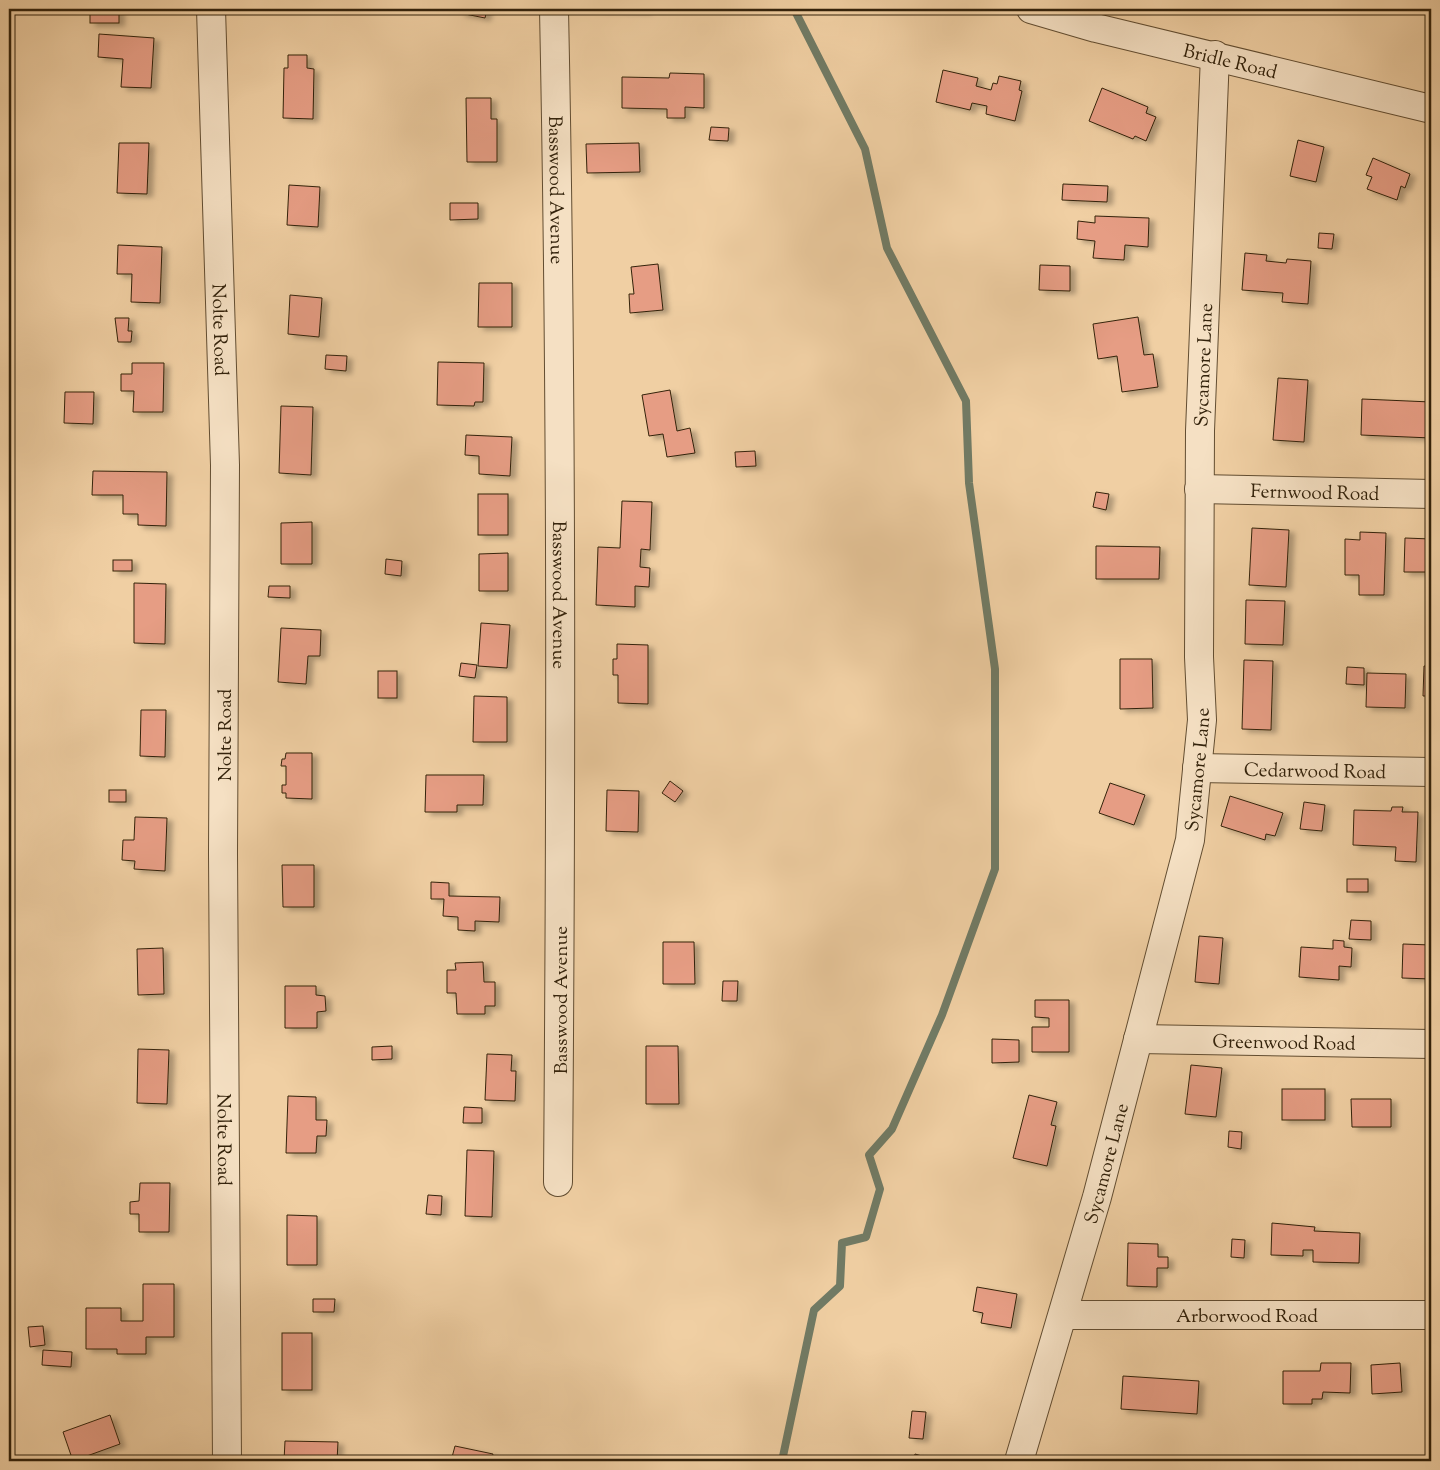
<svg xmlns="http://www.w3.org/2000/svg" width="1440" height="1470" viewBox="0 0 1440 1470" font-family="'Sorts Mill Goudy',serif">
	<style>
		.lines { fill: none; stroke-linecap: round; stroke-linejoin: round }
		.stream { stroke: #717b65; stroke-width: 8 }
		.building { fill: #e69d84; stroke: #33220b; filter: url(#shadow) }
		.minor-casing { stroke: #624d31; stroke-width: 30 }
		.minor { stroke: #f5e0c3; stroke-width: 28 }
		.labels { text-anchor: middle; stroke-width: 4; stroke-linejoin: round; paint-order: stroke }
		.street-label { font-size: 19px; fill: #33220b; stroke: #f5e0c3 }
	</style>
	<defs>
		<filter id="shadow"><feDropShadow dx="5.5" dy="3" stdDeviation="2.5" flood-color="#0004"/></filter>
	</defs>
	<rect width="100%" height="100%" fill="#f0cfa3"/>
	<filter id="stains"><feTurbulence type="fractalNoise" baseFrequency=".004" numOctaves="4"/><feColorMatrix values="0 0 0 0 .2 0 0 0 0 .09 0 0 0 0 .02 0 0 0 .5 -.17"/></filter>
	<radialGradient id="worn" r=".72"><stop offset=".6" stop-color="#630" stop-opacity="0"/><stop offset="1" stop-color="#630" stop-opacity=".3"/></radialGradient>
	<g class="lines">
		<!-- stream -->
		<path class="stream" d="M782,1461L814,1310L840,1286L842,1243L866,1237L880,1189L869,1155L892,1129L942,1015L995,869V669L969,483L966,401L887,248L865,149L794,9"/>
	</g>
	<!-- building -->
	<g class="building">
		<rect x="90" y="9" width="29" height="14"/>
		<path d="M460,9H487L485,18L460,13Z"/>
		<path d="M598,9H646V11Z"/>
		<path d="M99,34L154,38L151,88L121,87L123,59L98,57Z"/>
		<path d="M288,55H307V68L314,69L313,119L283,118L284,68H288Z"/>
		<path d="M943,70L978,78L976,86L991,90L993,83L997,84L999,76L1021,81L1019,90L1022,91L1015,121L986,114L987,106L972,103L970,110L936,102Z"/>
		<path d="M670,73L704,74V108L685,107V118H667V109L622,108V77L669,78Z"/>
		<path d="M1102,88L1148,107L1146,113L1156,117L1146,141L1135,136L1133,139L1089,121Z"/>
		<path d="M466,98H491V119H497V162H467Z"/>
		<path d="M711,127L729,128L728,141L709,140Z"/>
		<path d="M1298,140L1324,147L1316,182L1290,176Z"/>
		<path d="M119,143H149L147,194L117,193Z"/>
		<path d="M639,143L640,172L587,173L586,144Z"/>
		<path d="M1373,158L1410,174L1405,188L1401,186L1397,200L1367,189L1372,177L1366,175Z"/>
		<path d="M1063,184L1108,186L1107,202L1062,200Z"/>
		<path d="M289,185L320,187L318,227L287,225Z"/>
		<path d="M450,203H478V219L450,220Z"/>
		<path d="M1095,216L1149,218L1148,247L1125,245L1124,260L1093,258L1095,241L1077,239L1078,221L1095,223Z"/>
		<path d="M1319,233L1334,234L1332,249L1318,248Z"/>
		<path d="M118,245L162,247L160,303L131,302L132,274H117Z"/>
		<path d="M1245,253L1267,255L1266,261L1286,263L1287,259L1311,261L1308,304L1282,302L1283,293L1242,290Z"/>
		<path d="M658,264L663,310L630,313L629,294H634L631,267Z"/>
		<path d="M1040,265L1070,266V291L1039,290Z"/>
		<path d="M479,283H512V327H478Z"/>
		<path d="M290,295L322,298L319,337L288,334Z"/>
		<path d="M1138,317L1144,355L1153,354L1158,387L1122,392L1117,356L1098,359L1093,324Z"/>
		<path d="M115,318H129L128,331H132L131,342H118Z"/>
		<path d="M326,355L347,356L346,371L325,369Z"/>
		<path d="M438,362L484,363L483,402H475L474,406L437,405Z"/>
		<path d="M132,363H164L163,412H133L134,391H121V374H132Z"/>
		<path d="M1278,378L1308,380L1304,442L1273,440Z"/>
		<path d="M670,390L677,431L690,428L695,453L667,457L663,434L649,436L642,395Z"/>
		<path d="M65,392H94L93,424L64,423Z"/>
		<path d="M1362,399L1431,402V438L1361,435Z"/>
		<path d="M281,406L313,407L311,475L279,473Z"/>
		<path d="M466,435L512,437L510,476L479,474V456L465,455Z"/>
		<path d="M755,451L756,466L736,467L735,452Z"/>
		<path d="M93,471L167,472L166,526L138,525V514H123V495H92Z"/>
		<path d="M1096,492L1109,494L1106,510L1093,507Z"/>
		<rect x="478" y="494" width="30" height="41"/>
		<path d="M622,501L652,502L650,550L641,549L640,567L650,568L649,587L635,586V607L596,605L598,547L620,548Z"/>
		<path d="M312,522V564H281V523Z"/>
		<path d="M1252,528L1289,530L1286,587L1249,585Z"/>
		<path d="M1360,532L1386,533L1384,595H1359V575H1345V539L1360,540Z"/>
		<path d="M1405,538L1431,539V589H1428V572H1404Z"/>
		<path d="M1096,546L1160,547L1159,579H1096Z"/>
		<path d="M508,553V591H479V554Z"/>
		<path d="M386,559L402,561L401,576L385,574Z"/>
		<rect x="113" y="560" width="19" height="11"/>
		<path d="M134,583L166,584L165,644L134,643Z"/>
		<path d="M269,586H290V598L268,597Z"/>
		<path d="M1246,600L1285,601L1283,645L1245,644Z"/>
		<path d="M481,623L510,625L507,668L478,666Z"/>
		<path d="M281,628L321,630L320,656H308L306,684L278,682Z"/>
		<path d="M617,644L648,645V704L618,703V675H613V659H617Z"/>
		<path d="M1429,657H1431V696H1423L1424,666H1429Z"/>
		<path d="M1120,659H1152L1153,708L1120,709Z"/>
		<path d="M1244,660L1273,661L1271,730L1242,729Z"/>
		<path d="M461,663L477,665L475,678L459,676Z"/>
		<path d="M1347,667L1364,668V685L1346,684Z"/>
		<rect x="378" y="671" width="19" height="27"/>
		<path d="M1367,673L1406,674L1405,708L1366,707Z"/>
		<path d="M474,696L507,697V742H473Z"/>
		<path d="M141,710H166L165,757L140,756Z"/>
		<path d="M286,753H312V799L286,798V793H282V785H286V766H281L282,759H285Z"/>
		<path d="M426,775H484L483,805H457V812H425Z"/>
		<path d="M670,781L683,791L675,802L662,793Z"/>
		<path d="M1110,783L1145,795L1134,825L1099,813Z"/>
		<rect x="109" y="790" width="17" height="12"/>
		<path d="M607,790L639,791L638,832L606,831Z"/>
		<path d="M1230,796L1283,813L1275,836L1266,834L1265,840L1221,826Z"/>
		<path d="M1304,802L1325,805L1322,831L1300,829Z"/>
		<path d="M1392,807H1403L1402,812H1418L1416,862L1395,861L1396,847L1353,845L1354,810L1391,811Z"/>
		<path d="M135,817L167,818L165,871L134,869L135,861L122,860L123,840H134Z"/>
		<path d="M282,865H314V907H283Z"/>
		<rect x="1347" y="879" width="21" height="13"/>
		<path d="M431,882L449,883V896L500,897L499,922L475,921V931L458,930V917L443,916L444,899H431Z"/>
		<path d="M1351,920L1371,921V940L1349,939Z"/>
		<path d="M1199,936L1223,938L1219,984L1195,982Z"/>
		<path d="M1333,940L1344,941V947L1352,948L1351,967L1339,966V980L1299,977L1301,947L1333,949Z"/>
		<path d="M663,942H694L695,984H663Z"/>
		<path d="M1403,944L1431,945V979L1402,978Z"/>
		<path d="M163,948L164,994L138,995L137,949Z"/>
		<path d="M483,962L484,982H495V1006H485V1014H457L456,993H447V970H456L455,963Z"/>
		<path d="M723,981H738L737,1001H722Z"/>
		<path d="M285,986H316V995L325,996L326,1011L317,1012V1028H285Z"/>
		<path d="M1035,1000H1069V1052H1032V1027H1049V1018L1035,1017Z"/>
		<path d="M992,1039L1019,1040V1062L992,1063Z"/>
		<path d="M392,1046V1059L372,1060V1047Z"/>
		<path d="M646,1046H678L679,1104H646Z"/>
		<path d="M138,1049L169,1050L167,1104L137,1103Z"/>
		<path d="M487,1054L512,1055L511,1071H516L515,1101L485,1100Z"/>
		<path d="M1191,1065L1222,1068L1216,1117L1185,1114Z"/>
		<rect x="1282" y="1089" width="43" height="31"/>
		<path d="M1029,1095L1057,1102L1051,1125L1056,1126L1047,1166L1013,1158Z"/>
		<path d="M288,1096L316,1097V1120H327L326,1136H317L316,1153H286Z"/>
		<path d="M1351,1099H1391V1127H1352Z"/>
		<path d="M464,1107L482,1108V1123H463Z"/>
		<path d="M1229,1131L1242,1132L1241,1149L1228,1147Z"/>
		<path d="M467,1150L494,1151L492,1217L465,1216Z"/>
		<path d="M140,1183H170L169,1232H139V1214H130V1202L139,1201Z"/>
		<path d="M428,1195L442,1196L441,1215L426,1214Z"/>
		<path d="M287,1215L317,1216V1265H287Z"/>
		<path d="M1272,1223L1315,1227L1314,1231L1360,1233L1359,1263L1313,1262V1250H1303V1256L1271,1255Z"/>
		<path d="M1232,1239L1245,1240L1244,1258L1231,1257Z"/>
		<path d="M1128,1243L1158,1244V1257H1168V1268H1157V1287L1127,1286Z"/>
		<path d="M143,1284H174V1337H146V1354H117V1349H86V1308H121V1321H143Z"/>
		<path d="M977,1287L1017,1294L1011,1328L981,1323L983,1313L973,1311Z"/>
		<path d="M313,1299H335L334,1312H313Z"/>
		<path d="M43,1326L45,1345L30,1347L28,1327Z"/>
		<rect x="282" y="1333" width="30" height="57"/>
		<path d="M43,1350L72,1352L71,1367L42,1365Z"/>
		<path d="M1321,1363H1351L1350,1393L1323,1392L1322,1399H1312V1404H1283V1371H1320Z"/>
		<path d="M1400,1363L1402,1392L1372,1394L1371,1365Z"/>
		<path d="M1123,1376L1199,1381L1197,1414L1121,1409Z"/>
		<path d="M912,1411L926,1412L923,1439L909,1438Z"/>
		<path d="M110,1415L120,1444L73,1461L63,1432Z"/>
		<path d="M285,1441L338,1442L337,1461H284Z"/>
		<path d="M455,1446L493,1454L491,1461H451Z"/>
		<path d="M915,1454L936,1460V1461H913Z"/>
	</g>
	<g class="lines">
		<!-- minor casing -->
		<g class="minor-casing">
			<g id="minor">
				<path id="s1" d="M211,9L225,465L223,854L227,1461"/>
				<path id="s2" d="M554,9C562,400 561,791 558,1182"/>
				<path id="s3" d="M1031,9L1096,28L1431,109"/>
				<path id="s4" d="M1199,489L1431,494"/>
				<path id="s5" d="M1197,768L1431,772"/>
				<path id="s6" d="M1138,1039L1431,1044"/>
				<path id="s7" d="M1063,1315H1431"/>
				<path id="s8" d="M1019,1461L1097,1197L1190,840L1202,720L1199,657L1200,431L1215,55"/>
			</g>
		</g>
		<!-- minor -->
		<use href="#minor" class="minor"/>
	</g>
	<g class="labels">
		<!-- street labels -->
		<g class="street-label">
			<text dy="7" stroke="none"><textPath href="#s3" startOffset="206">Bridle Road</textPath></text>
			<text dy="7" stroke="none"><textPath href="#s2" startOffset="181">Basswood Avenue</textPath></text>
			<text dy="7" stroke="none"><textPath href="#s1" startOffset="321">Nolte Road</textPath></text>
			<text dy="7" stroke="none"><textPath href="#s8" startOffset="1120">Sycamore Lane</textPath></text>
			<text dy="7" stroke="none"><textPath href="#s4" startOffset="116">Fernwood Road</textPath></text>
			<text dy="7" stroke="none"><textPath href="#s2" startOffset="586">Basswood Avenue</textPath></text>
			<text transform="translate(224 735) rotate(-90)" y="7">Nolte Road</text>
			<text dy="7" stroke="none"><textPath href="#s8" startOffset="715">Sycamore Lane</textPath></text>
			<text dy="7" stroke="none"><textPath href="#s5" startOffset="118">Cedarwood Road</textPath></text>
			<text transform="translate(560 1000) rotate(-90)" y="7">Basswood Avenue</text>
			<text dy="7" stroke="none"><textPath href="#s6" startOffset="146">Greenwood Road</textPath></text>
			<text dy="7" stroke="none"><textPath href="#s1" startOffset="1131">Nolte Road</textPath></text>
			<text dy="7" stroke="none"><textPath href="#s8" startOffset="310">Sycamore Lane</textPath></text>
			<text dy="7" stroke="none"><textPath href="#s7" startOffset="184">Arborwood Road</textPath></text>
		</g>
	</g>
	<!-- margin -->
	<rect width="1440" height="1470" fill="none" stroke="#f0cfa3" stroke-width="30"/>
	<rect x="10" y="10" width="1420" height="1450" fill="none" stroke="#33220b" stroke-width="2.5"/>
	<rect x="15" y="15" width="1410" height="1440" fill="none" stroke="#33220b"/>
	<rect width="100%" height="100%" filter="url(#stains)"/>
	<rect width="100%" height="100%" fill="url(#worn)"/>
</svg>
